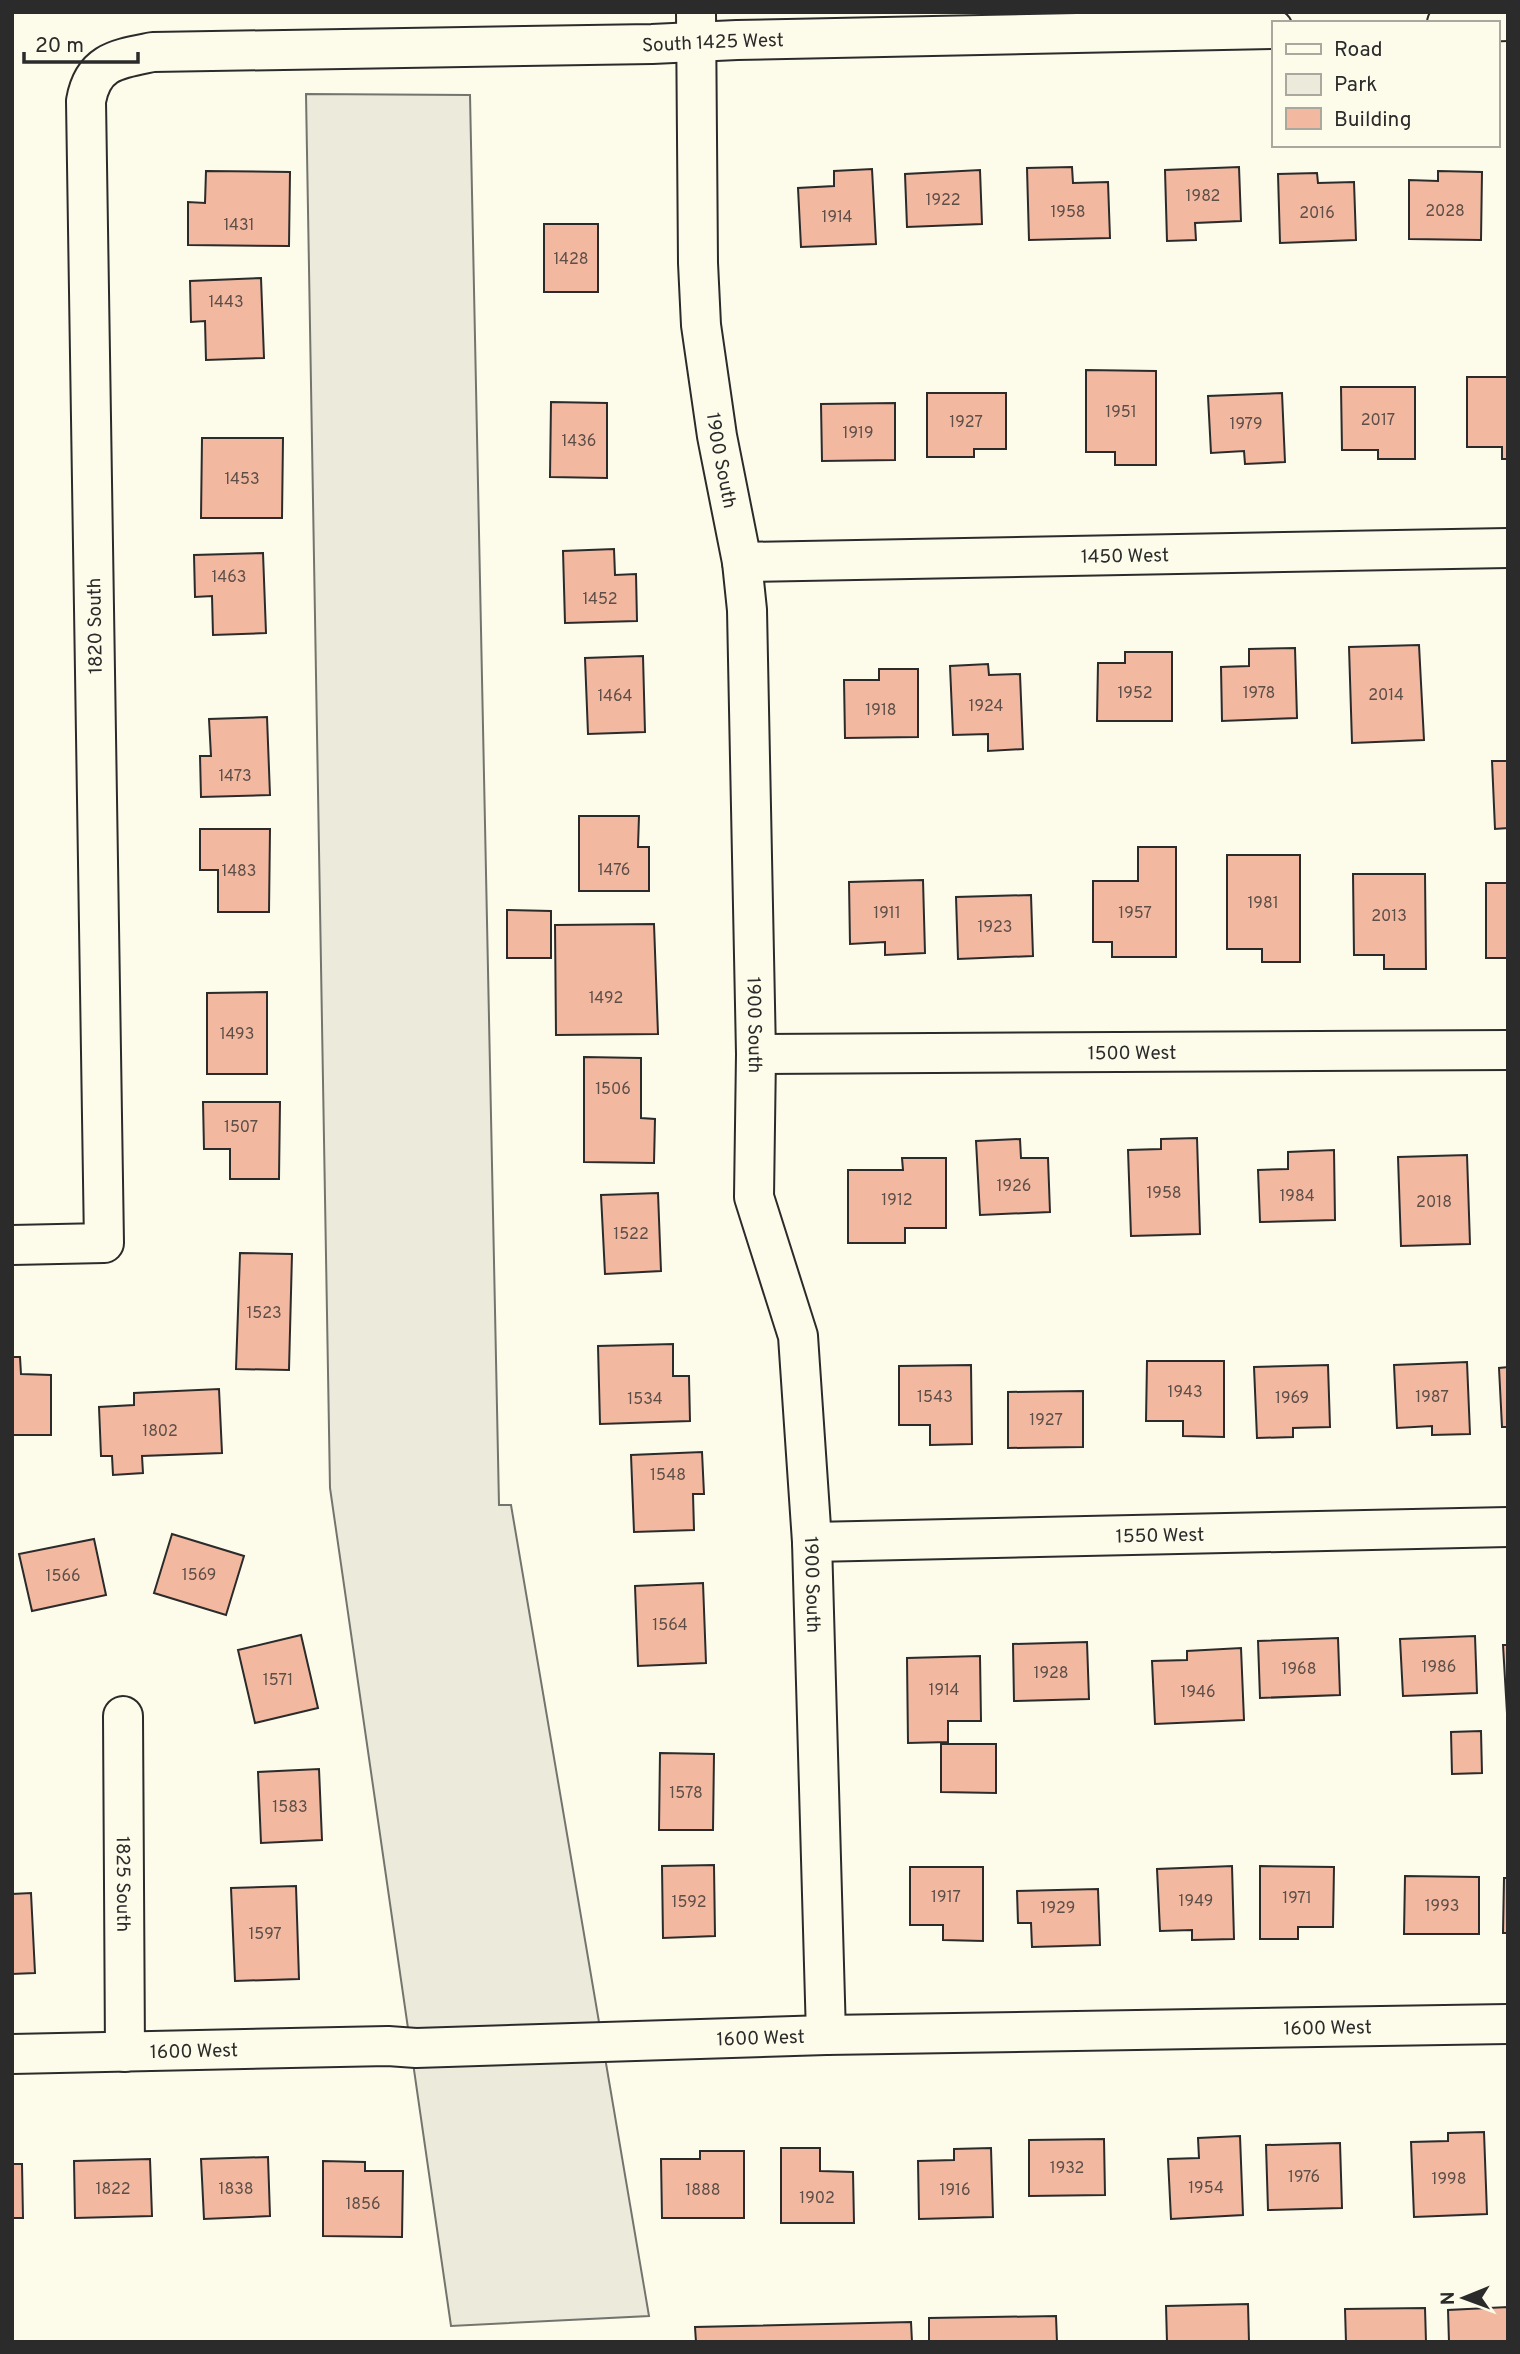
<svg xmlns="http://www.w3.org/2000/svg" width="1520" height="2354" viewBox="0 0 1520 2354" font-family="Overpass,sans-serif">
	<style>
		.green { fill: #ecebdb; stroke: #74746e; stroke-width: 2 }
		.building { fill: #f2b8a0; stroke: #2b2b2b; stroke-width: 2 }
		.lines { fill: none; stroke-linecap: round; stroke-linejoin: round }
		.minor-casing { stroke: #2b2b2b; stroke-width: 42 }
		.minor { stroke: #fdfbea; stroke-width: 38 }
		.labels { text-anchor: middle; stroke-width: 5; stroke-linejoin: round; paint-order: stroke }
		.number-label { font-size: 16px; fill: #5d4e48 }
		.street-label { font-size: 19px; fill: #2b2b2b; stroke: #fdfbea }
	</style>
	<rect width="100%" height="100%" fill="#fdfbea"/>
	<!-- green -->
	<path class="green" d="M306,94L470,95L499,1505H511L649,2316L451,2326L330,1488Z"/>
	<!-- building -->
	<g class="building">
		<path d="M1072,167L1073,183L1108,182L1110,238L1029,240L1027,168Z"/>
		<path d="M1239,167L1241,221L1195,223L1196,240L1167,241L1165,170Z"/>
		<path d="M872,169L876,244L801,247L798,188L834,186V171Z"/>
		<path d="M980,170L982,224L907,227L905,174Z"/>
		<path d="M206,171L290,172L289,246L188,245V202L205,203Z"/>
		<path d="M1438,171L1482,172L1481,240L1409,239V180L1438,181Z"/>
		<path d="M1317,173L1318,183L1354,182L1356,240L1280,243L1278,174Z"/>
		<rect x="544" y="224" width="54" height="68"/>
		<path d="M261,278L264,358L206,360L205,321L191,322L190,281Z"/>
		<path d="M1086,370L1156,371V465H1115V452H1086Z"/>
		<path d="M1467,377H1508V459H1502V447H1467Z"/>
		<path d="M1341,387H1415V459H1378V450H1342Z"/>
		<path d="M927,393H1006V449H974V457H927Z"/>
		<path d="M1282,393L1285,462L1245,464L1244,451L1211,453L1208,396Z"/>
		<path d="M551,402L607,403V478L550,477Z"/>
		<path d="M895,403V460L822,461L821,404Z"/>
		<path d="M202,438H283L282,518H201Z"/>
		<path d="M614,549L615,575L636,574L637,621L565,623L563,551Z"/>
		<path d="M263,553L266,633L213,635L212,596L195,597L194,555Z"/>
		<path d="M1419,645L1424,740L1352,743L1349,647Z"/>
		<path d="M1295,648L1297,718L1222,721L1221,667L1249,666V649Z"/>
		<path d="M1125,652H1172V721H1097L1098,663H1125Z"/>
		<path d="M643,656L645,732L588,734L585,658Z"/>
		<path d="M988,664L989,675L1020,674L1023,749L988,751V734L953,735L950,666Z"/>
		<path d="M879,669H918V737L845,738L844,680H879Z"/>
		<path d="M267,717L270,795L201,797L200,756H211L209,719Z"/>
		<path d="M1492,761H1508V828L1495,829Z"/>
		<path d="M579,816H639L638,847H649V891H579Z"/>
		<path d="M200,829H270L269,912H218V870H200Z"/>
		<path d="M1138,847H1176V957H1112V942H1093V881H1138Z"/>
		<path d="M1227,855H1300V962H1262V949H1227Z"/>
		<path d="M1353,874H1425L1426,969H1384V955H1354Z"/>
		<path d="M923,880L925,953L885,955V942L850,944L849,882Z"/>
		<rect x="1486" y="883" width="22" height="75"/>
		<path d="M1031,895L1033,956L958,959L956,897Z"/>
		<path d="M507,910L551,911V958H507Z"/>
		<path d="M654,924L658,1034L556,1035L555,925Z"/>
		<path d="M267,992V1074H207V993Z"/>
		<path d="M584,1057L641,1058V1118L655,1119L654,1163L584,1162Z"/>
		<path d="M203,1102H280L279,1179H230V1149H204Z"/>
		<path d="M1197,1138L1200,1234L1131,1236L1128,1150L1161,1149V1139Z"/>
		<path d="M1020,1139L1021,1158H1048L1050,1212L980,1215L976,1141Z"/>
		<path d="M1334,1150L1335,1220L1260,1222L1258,1170L1288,1169V1152Z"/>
		<path d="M1467,1155L1470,1244L1401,1246L1398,1157Z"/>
		<path d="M902,1158H946V1228H905V1243H848V1170H903Z"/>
		<path d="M658,1193L661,1271L605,1274L601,1195Z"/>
		<path d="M240,1253L292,1254L289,1370L236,1369Z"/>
		<path d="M673,1344V1376H689L690,1421L600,1424L598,1346Z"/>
		<path d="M12,1357H20L21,1374L51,1375V1435H12Z"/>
		<path d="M1147,1361H1224V1437L1183,1436V1421H1146Z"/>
		<path d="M1467,1362L1470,1434L1432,1435V1426L1397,1428L1394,1365Z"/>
		<path d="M971,1365L972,1444L930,1445V1425H899V1366Z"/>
		<path d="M1328,1365L1330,1427L1293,1428V1437L1257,1438L1254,1367Z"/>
		<path d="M1508,1367V1427H1502L1499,1368Z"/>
		<path d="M219,1389L222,1453L142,1456L143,1473L113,1475L112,1456H101L99,1407L134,1405V1393Z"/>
		<path d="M1083,1391V1447L1008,1448V1392Z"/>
		<path d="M702,1452L704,1494H693L694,1530L634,1532L631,1455Z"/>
		<path d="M172,1534L244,1556L226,1615L154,1593Z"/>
		<path d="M94,1539L106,1595L32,1611L19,1554Z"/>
		<path d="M703,1583L706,1663L638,1666L635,1586Z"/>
		<path d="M301,1635L318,1708L255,1723L238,1650Z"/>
		<path d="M1475,1636L1477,1693L1403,1696L1400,1639Z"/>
		<path d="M1338,1638L1340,1695L1260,1698L1258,1641Z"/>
		<path d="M1087,1642L1089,1699L1014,1701L1013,1644Z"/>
		<path d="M1503,1645H1508V1713H1507Z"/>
		<path d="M1241,1648L1244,1720L1155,1724L1152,1661L1187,1660V1651Z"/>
		<path d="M980,1656L981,1721H948V1742L908,1743L907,1658Z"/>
		<path d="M1481,1731L1482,1773L1452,1774L1451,1732Z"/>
		<path d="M941,1744H996V1793L941,1792Z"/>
		<path d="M660,1753L714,1754L713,1830H659Z"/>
		<path d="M319,1769L322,1840L261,1843L258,1772Z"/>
		<path d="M714,1865L715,1936L663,1938L662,1866Z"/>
		<path d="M1232,1866L1234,1939L1192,1940V1930L1160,1931L1157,1869Z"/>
		<path d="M1260,1866L1334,1867L1333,1927H1298V1939H1260Z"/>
		<path d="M910,1867H983V1941L943,1940V1925H910Z"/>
		<path d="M1405,1876L1479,1877V1934H1404Z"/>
		<path d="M1504,1878H1508V1933H1503Z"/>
		<path d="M296,1886L299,1979L235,1981L231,1888Z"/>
		<path d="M1098,1889L1100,1945L1032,1947L1031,1923H1018L1017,1891Z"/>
		<path d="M31,1893L35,1973L12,1974V1894Z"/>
		<path d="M1484,2132L1487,2214L1414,2217L1411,2142L1448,2141V2133Z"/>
		<path d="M1240,2136L1243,2215L1171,2219L1168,2159L1199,2158L1198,2138Z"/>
		<path d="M1104,2139L1105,2195L1029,2196V2140Z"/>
		<path d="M1340,2143L1342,2208L1268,2210L1266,2145Z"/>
		<path d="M781,2148H820V2171L853,2172L854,2223H781Z"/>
		<path d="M991,2148L993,2217L919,2219L918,2161L954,2160V2149Z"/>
		<path d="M700,2151H744V2218H662L661,2159H700Z"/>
		<path d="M268,2157L270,2216L204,2219L201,2159Z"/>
		<path d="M150,2159L152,2216L75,2218L74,2161Z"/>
		<path d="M323,2161L365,2162V2171H403L402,2237L323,2236Z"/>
		<path d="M12,2164H22L23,2218H12Z"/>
		<path d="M1248,2304L1249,2342H1167L1166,2306Z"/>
		<path d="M1508,2307V2342H1449L1448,2310Z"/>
		<path d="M1425,2308L1426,2342H1346L1345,2309Z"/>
		<path d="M1056,2316L1057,2342H929V2318Z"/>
		<path d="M911,2322L912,2342H696L695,2327Z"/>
	</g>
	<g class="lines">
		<!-- minor casing -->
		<g class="minor-casing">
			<g id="minor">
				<path id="s1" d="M696,12L698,263L701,325L717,436L742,562L747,610L756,1054L754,1197L798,1336L812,1542L826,2035"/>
				<path d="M1447,23L1508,21"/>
				<path id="s2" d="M742,562L1508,548"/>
				<path id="s3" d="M756,1054L1508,1050"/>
				<path id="s4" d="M12,1245L104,1243L86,101C93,61 118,59 153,52L652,44L737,40L1273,29"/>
				<path id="s5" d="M812,1542L1508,1527"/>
				<path id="s6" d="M123,1716L125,2052"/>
				<path id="s7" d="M12,2054L388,2046L416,2048L826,2035L1508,2024"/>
			</g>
		</g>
		<!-- minor -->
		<use href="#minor" class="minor"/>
	</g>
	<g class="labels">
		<!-- number labels -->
		<g class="number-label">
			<text x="1203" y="201">1982</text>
			<text x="943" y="205">1922</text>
			<text x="1445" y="216">2028</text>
			<text x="1068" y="217">1958</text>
			<text x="1317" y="218">2016</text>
			<text x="837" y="222">1914</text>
			<text x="239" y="230">1431</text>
			<text x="571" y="264">1428</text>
			<text x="226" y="307">1443</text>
			<text x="1121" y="417">1951</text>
			<text x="1378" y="425">2017</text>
			<text x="966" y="427">1927</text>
			<text x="1246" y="429">1979</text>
			<text x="858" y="438">1919</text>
			<text x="579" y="446">1436</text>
			<text x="242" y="484">1453</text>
			<text x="229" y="582">1463</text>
			<text x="600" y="604">1452</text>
			<text x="1135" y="698">1952</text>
			<text x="1259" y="698">1978</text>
			<text x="1386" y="700">2014</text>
			<text x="615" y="701">1464</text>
			<text x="986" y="711">1924</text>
			<text x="881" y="715">1918</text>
			<text x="235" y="781">1473</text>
			<text x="614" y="875">1476</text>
			<text x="239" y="876">1483</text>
			<text x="1263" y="908">1981</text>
			<text x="887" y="918">1911</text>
			<text x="1135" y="918">1957</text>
			<text x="1389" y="921">2013</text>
			<text x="995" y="932">1923</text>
			<text x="606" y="1003">1492</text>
			<text x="237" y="1039">1493</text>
			<text x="613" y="1094">1506</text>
			<text x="241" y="1132">1507</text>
			<text x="1014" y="1191">1926</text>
			<text x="1164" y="1198">1958</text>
			<text x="1297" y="1201">1984</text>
			<text x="897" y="1205">1912</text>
			<text x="1434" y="1207">2018</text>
			<text x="631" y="1239">1522</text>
			<text x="264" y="1318">1523</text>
			<text x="1185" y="1397">1943</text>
			<text x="935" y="1402">1543</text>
			<text x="1432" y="1402">1987</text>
			<text x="1292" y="1403">1969</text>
			<text x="645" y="1404">1534</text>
			<text x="1046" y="1425">1927</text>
			<text x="160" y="1436">1802</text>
			<text x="668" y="1480">1548</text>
			<text x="199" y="1580">1569</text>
			<text x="63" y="1581">1566</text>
			<text x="670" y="1630">1564</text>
			<text x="1439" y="1672">1986</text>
			<text x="1299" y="1674">1968</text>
			<text x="1051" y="1678">1928</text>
			<text x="278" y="1685">1571</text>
			<text x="944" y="1695">1914</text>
			<text x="1198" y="1697">1946</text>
			<text x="686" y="1798">1578</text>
			<text x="290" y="1812">1583</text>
			<text x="946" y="1902">1917</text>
			<text x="1297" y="1903">1971</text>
			<text x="1196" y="1906">1949</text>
			<text x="689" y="1907">1592</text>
			<text x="1442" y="1911">1993</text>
			<text x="1058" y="1913">1929</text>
			<text x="265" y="1939">1597</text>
			<text x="1067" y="2173">1932</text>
			<text x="1304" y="2182">1976</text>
			<text x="1449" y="2184">1998</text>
			<text x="1206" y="2193">1954</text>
			<text x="113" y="2194">1822</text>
			<text x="236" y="2194">1838</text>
			<text x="703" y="2195">1888</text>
			<text x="955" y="2195">1916</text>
			<text x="817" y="2203">1902</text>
			<text x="363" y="2209">1856</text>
		</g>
		<!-- street labels -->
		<g class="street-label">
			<text dy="7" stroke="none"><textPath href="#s4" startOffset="1885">South 1425 West</textPath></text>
			<text dy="7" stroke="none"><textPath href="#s1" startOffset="450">1900 South</textPath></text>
			<text dy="7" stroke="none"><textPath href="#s2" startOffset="383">1450 West</textPath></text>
			<text transform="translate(94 626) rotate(-91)" y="7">1820 South</text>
			<text dy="7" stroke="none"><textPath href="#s1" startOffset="1017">1900 South</textPath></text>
			<text dy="7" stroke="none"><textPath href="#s3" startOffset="376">1500 West</textPath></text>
			<text dy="7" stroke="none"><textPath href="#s5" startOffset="348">1550 West</textPath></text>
			<text dy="7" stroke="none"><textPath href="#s1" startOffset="1584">1900 South</textPath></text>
			<text dy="7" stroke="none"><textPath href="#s6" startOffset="168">1825 South</textPath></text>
			<text dy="7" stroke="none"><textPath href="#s7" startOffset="1316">1600 West</textPath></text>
			<text dy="7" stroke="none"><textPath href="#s7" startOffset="749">1600 West</textPath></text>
			<text dy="7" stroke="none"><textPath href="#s7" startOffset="182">1600 West</textPath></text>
		</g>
	</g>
	<!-- border -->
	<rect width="1520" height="2354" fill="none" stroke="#2b2b2b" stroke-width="28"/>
	<!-- legend -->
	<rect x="1272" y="21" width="228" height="126" fill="#fdfbea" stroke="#a9a89e" stroke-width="2"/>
	<rect x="1286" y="44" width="35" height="10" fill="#fdfbea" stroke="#a9a89e" stroke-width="2"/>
	<text x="1334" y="56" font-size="21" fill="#2b2b2b">Road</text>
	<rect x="1286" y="74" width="35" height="21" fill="#ecebdb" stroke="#a9a89e" stroke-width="2"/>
	<text x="1334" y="91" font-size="21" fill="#2b2b2b">Park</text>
	<rect x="1286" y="108" width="35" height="21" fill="#f2b8a0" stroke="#a9a89e" stroke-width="2"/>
	<text x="1334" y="126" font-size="21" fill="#2b2b2b">Building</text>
	<!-- north arrow -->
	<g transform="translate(1464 2298) rotate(269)" stroke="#fdfbea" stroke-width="5" paint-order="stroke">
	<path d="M0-5L12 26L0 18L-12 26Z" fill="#2b2b2b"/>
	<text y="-10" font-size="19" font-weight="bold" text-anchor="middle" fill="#2b2b2b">N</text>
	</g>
	<!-- scale -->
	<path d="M24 52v10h114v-10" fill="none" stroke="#2b2b2b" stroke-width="3.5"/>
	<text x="35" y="52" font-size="21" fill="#2b2b2b" stroke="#fdfbea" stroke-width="5" paint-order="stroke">20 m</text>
</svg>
